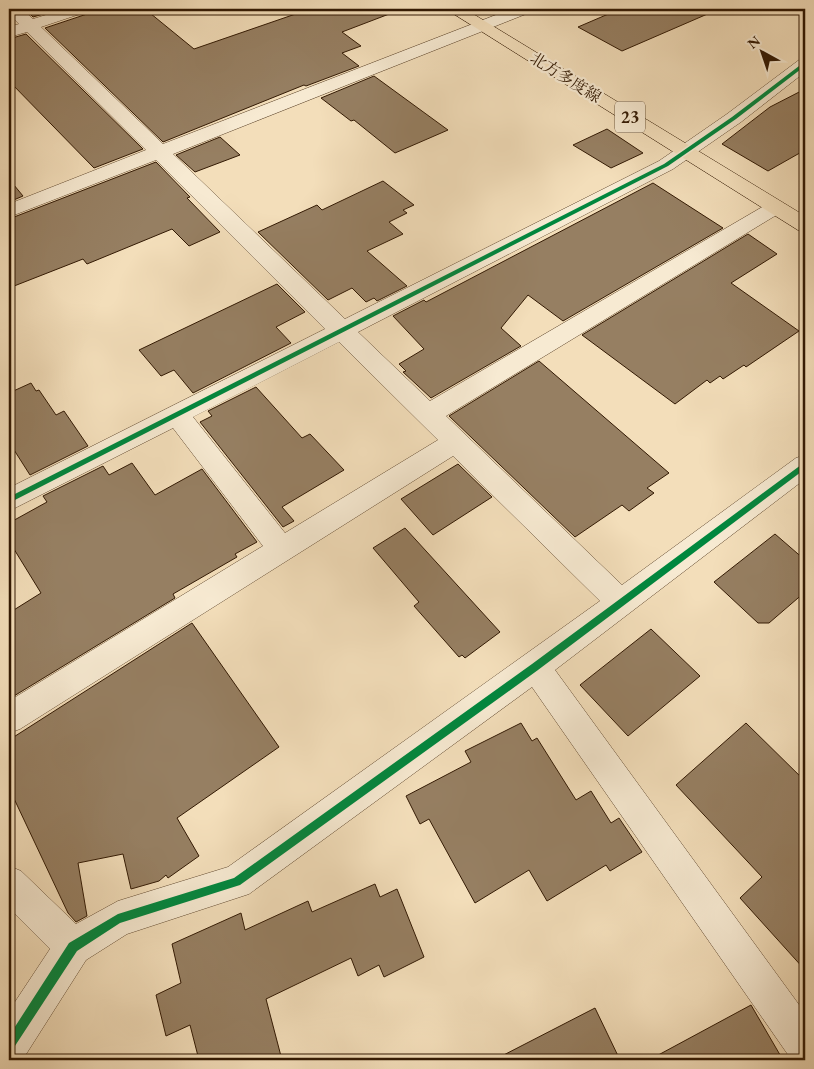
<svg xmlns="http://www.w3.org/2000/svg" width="814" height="1069" viewBox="0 0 814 1069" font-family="'EB Garamond','Noto Serif JP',serif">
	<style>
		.building { fill: #967f62; stroke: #321903 }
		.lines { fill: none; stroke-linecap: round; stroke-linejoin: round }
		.minor-casing { stroke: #624a31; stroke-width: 1 }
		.major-casing { stroke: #321903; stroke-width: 1 }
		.minor { fill: #f7ead2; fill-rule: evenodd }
		.major { fill: #f3deba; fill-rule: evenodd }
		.cycleway-casing { stroke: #f7ead2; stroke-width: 3 }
		.cycleway { fill: #00873e; fill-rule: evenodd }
		.labels { text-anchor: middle; stroke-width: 4.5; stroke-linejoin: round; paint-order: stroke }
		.far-street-label { font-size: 16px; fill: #321903; stroke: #f7ead2 }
		.shield { fill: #f7ead2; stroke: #6d5841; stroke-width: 1 }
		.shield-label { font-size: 18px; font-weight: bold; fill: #321903 }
	</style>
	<rect width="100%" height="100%" fill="#f3deba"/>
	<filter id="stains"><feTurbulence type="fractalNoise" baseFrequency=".004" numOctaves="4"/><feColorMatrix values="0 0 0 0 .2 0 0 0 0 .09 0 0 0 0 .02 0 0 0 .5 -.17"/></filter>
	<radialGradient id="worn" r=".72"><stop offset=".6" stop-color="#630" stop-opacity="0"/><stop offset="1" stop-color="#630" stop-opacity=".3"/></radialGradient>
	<!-- building -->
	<g class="building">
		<path d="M25,9H60L33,17Z"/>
		<path d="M90,9H145L194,49L310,9H396L397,11L342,32L361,46L342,53L359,66L306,86L304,85L163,142L45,28L87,14Z"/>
		<path d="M620,9H719L622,51L578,27Z"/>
		<path d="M26,34L143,149L94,168L9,81V39Z"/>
		<path d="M374,76L448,130L395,153L354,120L351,121L321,98Z"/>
		<path d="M805,89V150L768,171L722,144L770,107Z"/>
		<path d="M607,129L643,153L611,168L573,145Z"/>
		<path d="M220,137L240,155L195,172L176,155Z"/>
		<path d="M156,162L190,197L187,198L220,232L189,246L172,229L87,264L83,259L9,288V219Z"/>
		<path d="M9,179L23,196L9,202Z"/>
		<path d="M383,181L414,205L403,210L407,213L389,222L403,234L367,251L407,286L377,301L374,298L366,302L352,288L328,300L258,232L317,205L322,210Z"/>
		<path d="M653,183L723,228L563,321L528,295L501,328L521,346L431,398L403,372L406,371L399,364L424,349L393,316L424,300L426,302Z"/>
		<path d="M748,234L777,254L731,283L799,331L746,367L744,365L723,379L720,376L710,383L707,380L675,404L582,335Z"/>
		<path d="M277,284L305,312L276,327L291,343L193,393L174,370L161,376L139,350Z"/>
		<path d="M539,361L669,473L647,488L654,493L629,511L622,505L575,537L449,416Z"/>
		<path d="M31,383L36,391L39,390L56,415L64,411L88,446L30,475L9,442V393Z"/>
		<path d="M256,387L302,438L310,434L344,470L282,507L294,521L283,527L200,422L212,416L208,411Z"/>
		<path d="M132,463L155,495L202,469L257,542L235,554L237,557L173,594L175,598L9,699V613L41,593L9,541V523L47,502L43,496L103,466L109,475Z"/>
		<path d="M458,464L492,497L433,535L401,499Z"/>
		<path d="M405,528L500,632L465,658L462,655L459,657L414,606L419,602L373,548Z"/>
		<path d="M775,534L805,560V592L769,623H758L714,582Z"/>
		<path d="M192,623L279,747L177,818L199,856L168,878L166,875L159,881L131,889L123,854L78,863L87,916L76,922L68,913L9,788V740Z"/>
		<path d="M651,629L700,676L628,736L580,685Z"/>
		<path d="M521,723L532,741L537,738L576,800L591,791L611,823L619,818L642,852L610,871L606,865L547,901L529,870L475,903L429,819L420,824L406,796L471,762L465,751Z"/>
		<path d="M746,723L805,781V970L740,898L762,877L676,785Z"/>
		<path d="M375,884L380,897L397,889L424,957L384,977L379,965L358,976L351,958L266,999L282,1060H199L190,1025L166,1036L156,995L181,983L172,944L241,913L245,930L308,901L312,912Z"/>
		<path d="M751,1005L783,1060H649Z"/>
		<path d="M595,1008L620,1060H494Z"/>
	</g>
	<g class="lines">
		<!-- minor casing -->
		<g class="minor-casing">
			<path id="minor" d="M9,9H22L33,19L65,9H88L86,12L41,27L163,144L511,9H533L531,12L173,154L345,319L659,161L727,114L799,60L805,59V72L741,122L673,169L358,332L430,401L769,203L776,201L783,203L786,207L783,211L446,416L622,585L796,458L805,455V479L555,670L805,1013V1060L791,1059L532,687L249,894L127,934L86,960L23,1059L9,1060V1011L50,949L9,908V866L21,871L76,924L118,901L228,867L600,601L453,456L20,729L9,733V701L263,546L173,428L9,511V488L325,329L156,160L9,217V204L146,150L27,32L9,37V27L19,24L9,14ZM339,342L438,440L285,533L193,417Z"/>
		</g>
		<!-- major casing -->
		<g class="major-casing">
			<path id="major" d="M446,9H465L805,216V231L798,230Z"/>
		</g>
		<!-- minor -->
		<use href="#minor" class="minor"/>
		<!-- major -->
		<use href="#major" class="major"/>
		<!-- cycleway casing -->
		<g class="cycleway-casing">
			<g id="cycleway">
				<path d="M803,63H805V66L736,119L668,166L9,503V497L664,164L732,117Z"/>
				<path d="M805,462V469L538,670L240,885L120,923L77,951L13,1049L9,1050V1036L69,943L118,914L234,878L532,664Z"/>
			</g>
		</g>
		<!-- cycleway -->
		<use href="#cycleway" class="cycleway"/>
	</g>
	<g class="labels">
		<!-- far-street labels -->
		<g class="far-street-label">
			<text transform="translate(566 77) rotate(32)" y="6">北方多度線</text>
		</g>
		<!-- shield labels -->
		<rect class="shield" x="615" y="101.5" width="30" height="31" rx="4"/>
		<g class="shield-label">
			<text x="630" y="123">23</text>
		</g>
	</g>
	<!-- margin -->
	<rect width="814" height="1069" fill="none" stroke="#f3deba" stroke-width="30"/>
	<rect x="10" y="10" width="794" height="1049" fill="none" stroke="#321903" stroke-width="2.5"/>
	<rect x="15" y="15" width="784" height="1039" fill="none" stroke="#321903"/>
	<!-- north arrow -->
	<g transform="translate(762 52) rotate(320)" stroke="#f7ead2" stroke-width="4" paint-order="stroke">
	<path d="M0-4L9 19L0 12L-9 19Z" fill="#321903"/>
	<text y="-8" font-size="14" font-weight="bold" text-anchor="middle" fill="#321903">N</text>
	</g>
	<rect width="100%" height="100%" filter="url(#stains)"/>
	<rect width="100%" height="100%" fill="url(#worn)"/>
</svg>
